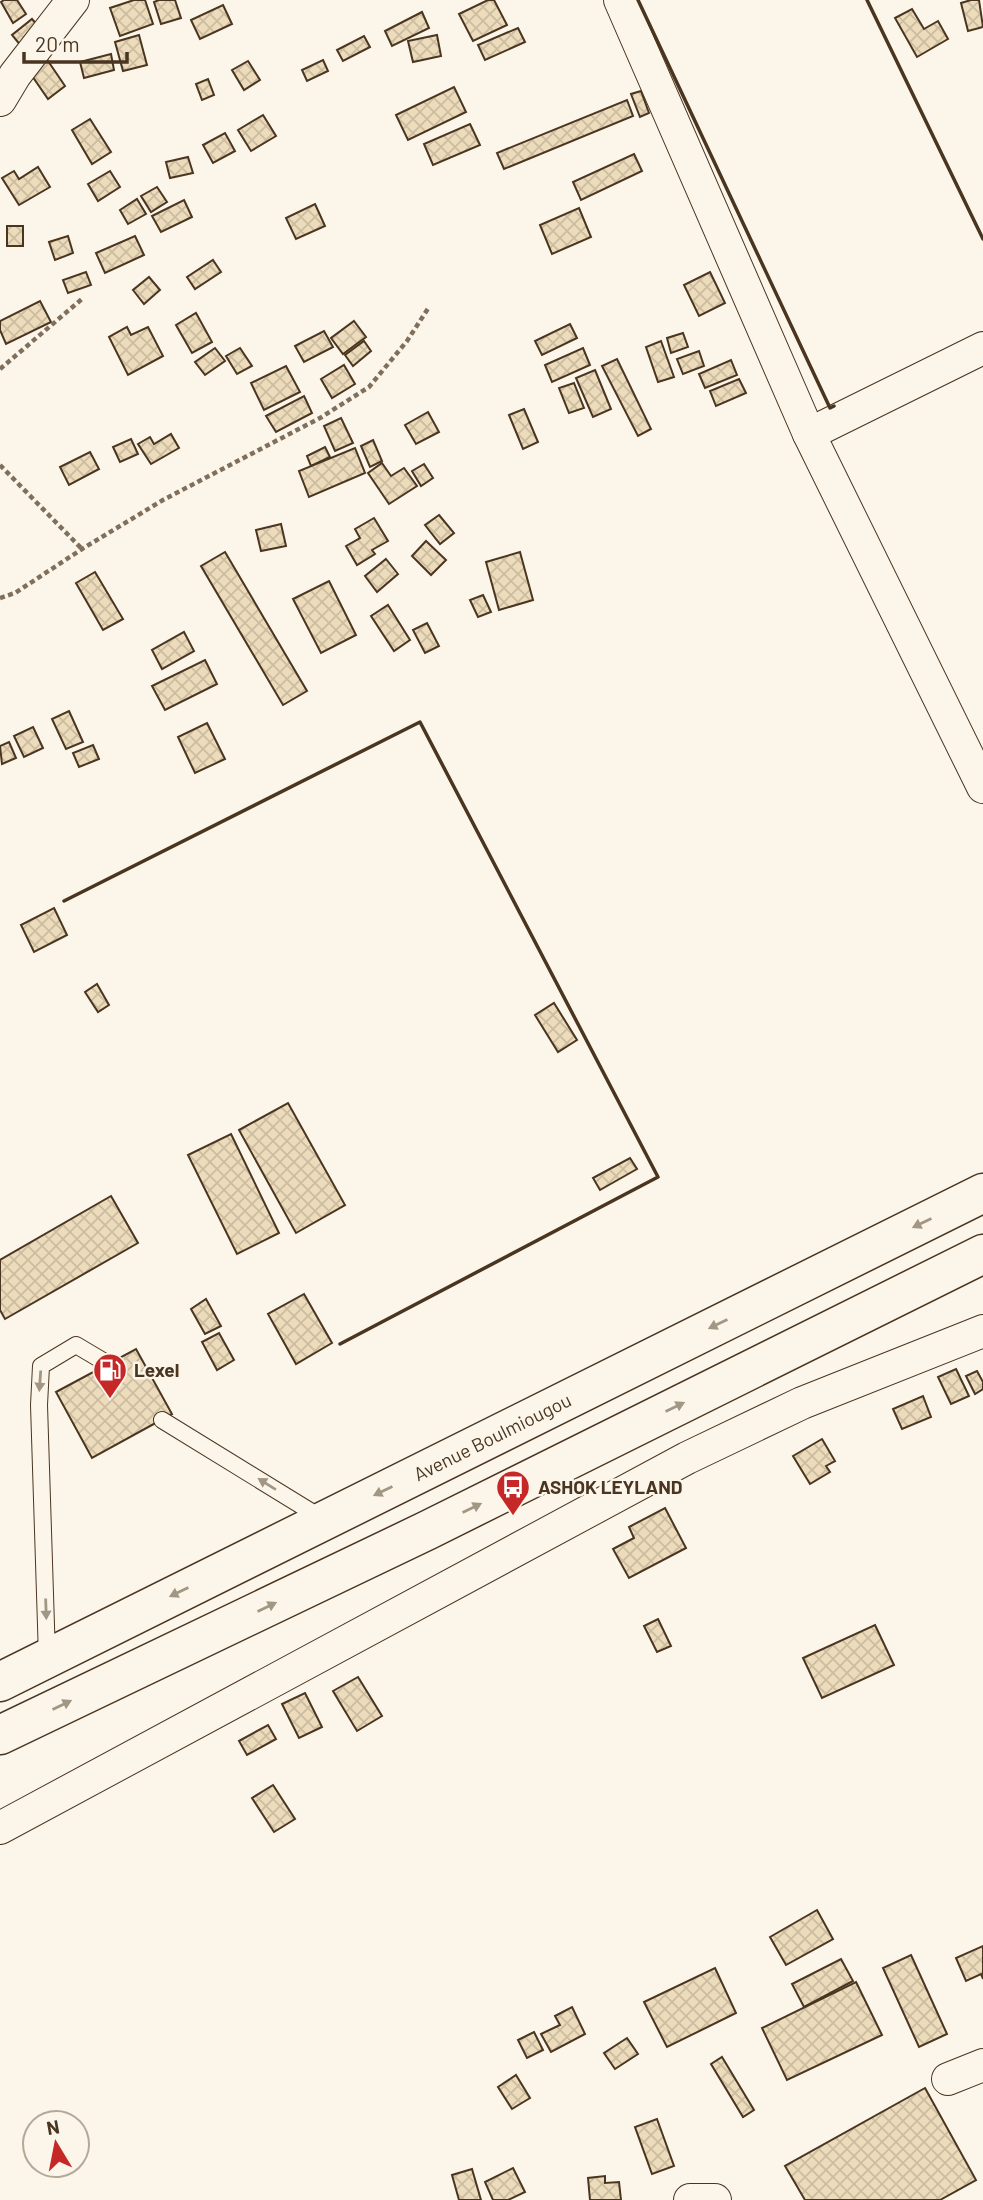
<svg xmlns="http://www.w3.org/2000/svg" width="983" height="2200" viewBox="0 0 983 2200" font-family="Barlow,sans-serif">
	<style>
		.building { fill: url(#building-cross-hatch); stroke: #4a3520; stroke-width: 2 }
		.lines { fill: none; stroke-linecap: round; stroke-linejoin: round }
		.lane-casing { stroke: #4a3520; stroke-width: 18 }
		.street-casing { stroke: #4a3520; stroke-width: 34 }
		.highway-casing { stroke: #4a3520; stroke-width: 41 }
		.path { stroke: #7f6f5c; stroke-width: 4.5; stroke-dasharray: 5 3.5; stroke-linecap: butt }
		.lane { stroke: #fbf6e9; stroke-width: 16 }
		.street { stroke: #fbf6e9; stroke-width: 32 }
		.highway { stroke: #fbf6e9; stroke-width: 38 }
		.wall { stroke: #4a3520; stroke-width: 3.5 }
		.oneway { fill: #a29684 }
		.labels { text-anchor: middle; stroke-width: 5; stroke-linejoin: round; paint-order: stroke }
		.poi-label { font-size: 19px; font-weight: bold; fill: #4a3520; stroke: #fbf6e9; text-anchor: start }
		.street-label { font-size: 19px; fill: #4a3520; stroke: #fbf6e9 }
	</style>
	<defs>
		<pattern id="building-cross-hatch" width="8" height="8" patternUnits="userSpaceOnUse" patternTransform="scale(1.75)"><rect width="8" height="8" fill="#ecdcbc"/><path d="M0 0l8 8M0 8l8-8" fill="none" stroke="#ccbda1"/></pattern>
	</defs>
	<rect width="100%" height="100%" fill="#fbf6e9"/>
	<!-- building -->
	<g class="building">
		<path d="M4,0H17L26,14L13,23L1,2Z"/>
		<path d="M134,0H145L153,24L120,36L110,8Z"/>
		<path d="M159,0H175L181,18L161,24L154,2Z"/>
		<path d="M488,0H494L507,25L473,41L459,14Z"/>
		<path d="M971,0H979L983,27L968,31L961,3Z"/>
		<path d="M223,5L232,24L200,39L191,20Z"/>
		<path d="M912,9L924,29L938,21L948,39L917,57L895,18Z"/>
		<path d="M422,12L429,28L392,46L385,31Z"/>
		<path d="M32,19L46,35L26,52L12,35Z"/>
		<path d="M518,28L525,42L485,60L478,45Z"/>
		<path d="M139,35L147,65L123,71L115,42Z"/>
		<path d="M437,35L441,56L413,62L408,41Z"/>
		<path d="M364,36L370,47L343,61L337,50Z"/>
		<path d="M111,54L114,70L84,78L80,62Z"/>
		<path d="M46,58L65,86L48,99L28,70Z"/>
		<path d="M323,60L328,71L307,81L302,70Z"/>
		<path d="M248,61L260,80L244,90L232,70Z"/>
		<path d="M208,79L214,95L202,100L196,84Z"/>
		<path d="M454,87L466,112L408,140L396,115Z"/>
		<path d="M641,91L649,113L640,117L631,94Z"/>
		<path d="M627,100L633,116L504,169L497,153Z"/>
		<path d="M263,115L276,136L251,151L238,130Z"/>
		<path d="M90,119L111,152L92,164L72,130Z"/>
		<path d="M470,124L480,145L433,165L424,144Z"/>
		<path d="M225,133L235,151L213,163L203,145Z"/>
		<path d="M634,154L642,171L581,200L573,182Z"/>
		<path d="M188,157L193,173L170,178L166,162Z"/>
		<path d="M38,167L50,187L19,205L2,178L14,171L19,179Z"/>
		<path d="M110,171L120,187L98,201L88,184Z"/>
		<path d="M157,187L167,202L151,212L141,196Z"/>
		<path d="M137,199L146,214L128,224L120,210Z"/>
		<path d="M184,200L192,217L161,232L152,216Z"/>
		<path d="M315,204L325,226L296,239L286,218Z"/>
		<path d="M579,208L591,237L552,254L540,225Z"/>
		<rect x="7" y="226" width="16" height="20"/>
		<path d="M68,236L73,253L55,260L49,242Z"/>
		<path d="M135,236L144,255L105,273L96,253Z"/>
		<path d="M213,260L221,272L195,289L187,277Z"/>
		<path d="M86,272L91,285L68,293L63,280Z"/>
		<path d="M710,272L725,303L699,316L684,285Z"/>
		<path d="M149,277L160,290L144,304L133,290Z"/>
		<path d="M40,301L51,322L6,344L0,330V321Z"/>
		<path d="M196,313L212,342L192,353L176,325Z"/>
		<path d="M354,321L366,337L343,354L331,338Z"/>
		<path d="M570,324L577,338L542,355L535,341Z"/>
		<path d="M127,327L131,335L148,327L163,356L128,375L109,337Z"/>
		<path d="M324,331L333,347L304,362L295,346Z"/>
		<path d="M683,333L688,347L671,353L667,338Z"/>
		<path d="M364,341L371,351L353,366L345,355Z"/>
		<path d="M661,341L674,377L658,382L646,347Z"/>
		<path d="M215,348L225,361L205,375L195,362Z"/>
		<path d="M240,348L252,366L237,374L226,356Z"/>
		<path d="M583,348L590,365L552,382L545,365Z"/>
		<path d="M699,351L704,366L683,374L677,359Z"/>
		<path d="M617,359L651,429L638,436L602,366Z"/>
		<path d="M731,360L737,375L705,388L699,374Z"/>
		<path d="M344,365L355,384L332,398L321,379Z"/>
		<path d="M286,366L300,392L264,410L251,383Z"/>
		<path d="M595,370L611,409L593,417L576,378Z"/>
		<path d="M739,379L746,393L716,406L710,391Z"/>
		<path d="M574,383L584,408L569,413L559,388Z"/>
		<path d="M304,396L312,413L276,432L266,416Z"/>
		<path d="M524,409L538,442L523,449L509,415Z"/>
		<path d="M428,412L439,432L416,444L405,425Z"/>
		<path d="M341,418L353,443L335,451L324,426Z"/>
		<path d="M171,434L179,448L151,464L138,444L150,437L154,444Z"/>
		<path d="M131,439L138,454L120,462L113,447Z"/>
		<path d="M373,440L382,461L370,467L361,446Z"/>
		<path d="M325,447L330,457L311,466L307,456Z"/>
		<path d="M355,448L365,473L309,497L299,471Z"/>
		<path d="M90,452L99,469L69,485L60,467Z"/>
		<path d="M382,463L391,476L404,468L417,486L389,504L368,473Z"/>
		<path d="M424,464L433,478L421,486L412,471Z"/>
		<path d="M439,515L454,533L440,544L425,525Z"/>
		<path d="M374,518L388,541L372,550L375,554L357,565L346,546L360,538L355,529Z"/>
		<path d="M281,524L286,546L261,551L256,530Z"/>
		<path d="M426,541L446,560L431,575L412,556Z"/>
		<path d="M225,552L307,691L283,705L201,566Z"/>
		<path d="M520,552L533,600L499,610L486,562Z"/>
		<path d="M386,559L398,574L377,592L365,576Z"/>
		<path d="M95,572L123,619L103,630L76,583Z"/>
		<path d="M329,581L356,635L321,653L293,599Z"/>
		<path d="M483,595L491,612L478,617L470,600Z"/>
		<path d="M388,605L410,640L394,651L371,616Z"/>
		<path d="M427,623L439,646L425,653L413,630Z"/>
		<path d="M184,632L194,651L162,669L152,650Z"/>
		<path d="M205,660L217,684L165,710L152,686Z"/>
		<path d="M69,711L83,742L66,749L52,719Z"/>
		<path d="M207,723L225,759L195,773L178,737Z"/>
		<path d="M33,727L43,748L24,757L14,736Z"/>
		<path d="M9,742L16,758L2,764L0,746Z"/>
		<path d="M93,745L99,759L79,767L73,753Z"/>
		<path d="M54,908L67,935L34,952L21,925Z"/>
		<path d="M97,984L109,1005L98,1012L85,992Z"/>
		<path d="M554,1003L577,1040L558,1052L535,1015Z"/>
		<path d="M288,1103L345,1205L296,1233L239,1130Z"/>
		<path d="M231,1134L279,1233L237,1254L188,1155Z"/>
		<path d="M630,1158L637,1169L600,1190L593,1178Z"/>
		<path d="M111,1196L138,1243L5,1319L0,1310V1260Z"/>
		<path d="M304,1294L332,1343L296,1364L268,1314Z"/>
		<path d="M206,1299L221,1326L205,1334L191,1309Z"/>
		<path d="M219,1333L234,1360L217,1370L202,1342Z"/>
		<path d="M136,1349L172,1414L92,1458L56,1392Z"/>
		<path d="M956,1369L969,1396L951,1404L938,1377Z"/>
		<path d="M977,1371L983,1382V1389L975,1394L966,1376Z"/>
		<path d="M923,1396L931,1417L902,1429L893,1409Z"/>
		<path d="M822,1439L835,1461L826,1466L830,1472L810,1484L793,1456Z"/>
		<path d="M665,1508L686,1548L629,1578L613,1549L634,1538L629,1527Z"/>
		<path d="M658,1619L671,1646L657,1652L644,1626Z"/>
		<path d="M875,1625L894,1665L822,1698L803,1658Z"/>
		<path d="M358,1677L382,1716L357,1731L333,1691Z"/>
		<path d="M305,1693L322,1727L299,1738L282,1704Z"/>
		<path d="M268,1725L276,1739L247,1755L239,1741Z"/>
		<path d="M273,1785L295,1819L274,1832L252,1798Z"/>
		<path d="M817,1910L833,1939L786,1965L770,1937Z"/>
		<path d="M983,1946V1979L981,1974L966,1981L956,1958Z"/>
		<path d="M911,1955L947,2034L919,2047L883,1968Z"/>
		<path d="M841,1959L853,1981L804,2007L792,1984Z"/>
		<path d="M715,1968L736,2013L667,2047L644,2002Z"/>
		<path d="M856,1982L882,2035L787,2080L762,2028Z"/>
		<path d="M572,2007L585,2034L551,2052L541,2034L560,2025L555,2016Z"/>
		<path d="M534,2032L543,2050L527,2058L518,2040Z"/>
		<path d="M627,2038L638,2054L615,2069L604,2053Z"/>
		<path d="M722,2057L754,2110L743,2117L711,2064Z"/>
		<path d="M516,2075L530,2098L512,2109L498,2087Z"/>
		<path d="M925,2088L976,2180L940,2200H805L785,2166Z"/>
		<path d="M657,2119L674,2166L652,2174L635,2127Z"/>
		<path d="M513,2168L525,2192L508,2200H493L485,2182Z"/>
		<path d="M472,2169L481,2200H459L452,2175Z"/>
		<path d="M605,2176V2183L619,2182L621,2200H590L588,2178Z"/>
	</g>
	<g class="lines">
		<!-- lane casing -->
		<g class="lane-casing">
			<g id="lane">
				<path d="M162,1420L323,1519"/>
				<path d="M47,1657L39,1405L41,1366L76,1345L108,1364"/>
			</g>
		</g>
		<!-- street casing -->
		<g class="street-casing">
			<g id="street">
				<path d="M620,0L809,434L983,787"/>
				<path d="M0,100L15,75L73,0"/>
				<path d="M809,434L983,348"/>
				<path d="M0,1828L687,1458L802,1403L983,1331"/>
				<path d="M948,2079L983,2065"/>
				<path d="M690,2200H715"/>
			</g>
		</g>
		<!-- highway casing -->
		<g class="highway-casing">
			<g id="highway">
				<path id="s1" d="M0,1682L983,1193"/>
				<path d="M0,1735L428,1530L983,1254"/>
			</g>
		</g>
		<!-- path -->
		<g class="path">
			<path d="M0,369L82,299"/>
			<path d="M0,465L82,549"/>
			<path d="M0,598L15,593L82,549L163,500L320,418L369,387L407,341L429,307"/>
		</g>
		<!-- lane -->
		<use href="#lane" class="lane"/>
		<!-- street -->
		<use href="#street" class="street"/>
		<!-- highway -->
		<use href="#highway" class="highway"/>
		<!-- wall -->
		<g class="wall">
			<path d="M638,0L830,408L834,406"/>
			<path d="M867,0L983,239"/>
			<path d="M64,901L420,722L658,1177L340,1344"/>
		</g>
	</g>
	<!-- one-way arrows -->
	<defs><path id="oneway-solid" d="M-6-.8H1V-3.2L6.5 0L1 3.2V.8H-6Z" transform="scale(1.75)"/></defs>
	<g class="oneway">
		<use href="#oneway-solid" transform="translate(922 1223) rotate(154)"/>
		<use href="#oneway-solid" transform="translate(718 1324) rotate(154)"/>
		<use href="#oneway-solid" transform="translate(40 1381) rotate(94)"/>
		<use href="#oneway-solid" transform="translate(675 1407) rotate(-26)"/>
		<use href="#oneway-solid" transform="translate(267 1484) rotate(-148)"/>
		<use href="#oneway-solid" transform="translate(383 1491) rotate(154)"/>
		<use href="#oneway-solid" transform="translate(472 1508) rotate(-26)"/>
		<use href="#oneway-solid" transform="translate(179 1592) rotate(154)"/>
		<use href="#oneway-solid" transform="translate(267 1607) rotate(-26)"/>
		<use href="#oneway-solid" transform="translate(46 1609) rotate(88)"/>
		<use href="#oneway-solid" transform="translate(62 1705) rotate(-26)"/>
	</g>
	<!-- icons -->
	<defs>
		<g id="fuel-pin" transform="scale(1.75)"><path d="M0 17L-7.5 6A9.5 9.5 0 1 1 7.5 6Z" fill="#c62828" stroke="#fbf6e9"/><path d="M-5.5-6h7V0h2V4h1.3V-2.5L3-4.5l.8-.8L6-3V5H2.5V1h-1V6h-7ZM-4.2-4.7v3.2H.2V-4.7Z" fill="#fff"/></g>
		<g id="bus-pin" transform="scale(1.75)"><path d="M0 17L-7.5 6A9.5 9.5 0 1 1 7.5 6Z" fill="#c62828" stroke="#fbf6e9"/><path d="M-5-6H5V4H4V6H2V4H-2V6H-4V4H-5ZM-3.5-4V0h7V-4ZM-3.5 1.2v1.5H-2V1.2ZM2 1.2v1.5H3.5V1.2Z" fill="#fff"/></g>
	</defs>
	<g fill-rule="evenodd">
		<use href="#fuel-pin" x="110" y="1370"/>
		<use href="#bus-pin" x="513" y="1487"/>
	</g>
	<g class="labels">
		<!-- poi labels -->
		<g class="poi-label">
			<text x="134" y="1377">Lexel</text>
			<text x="538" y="1494">ASHOK LEYLAND</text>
		</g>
		<!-- street labels -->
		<g class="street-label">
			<text dy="7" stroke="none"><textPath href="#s1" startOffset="550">Avenue Boulmiougou</textPath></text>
		</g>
	</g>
	<!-- north arrow -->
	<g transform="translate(56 2144) rotate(350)"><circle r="33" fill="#fbf6e9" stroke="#b4a999" stroke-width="2"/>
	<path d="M0-5L12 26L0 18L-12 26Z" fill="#c62828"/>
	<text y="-10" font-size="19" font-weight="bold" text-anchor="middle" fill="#4a3520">N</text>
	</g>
	<!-- scale -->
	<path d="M24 52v10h103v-10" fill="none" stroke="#4a3520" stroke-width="3.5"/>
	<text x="35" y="52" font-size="21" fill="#4a3520" stroke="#fbf6e9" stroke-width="5" paint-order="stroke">20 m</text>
</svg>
